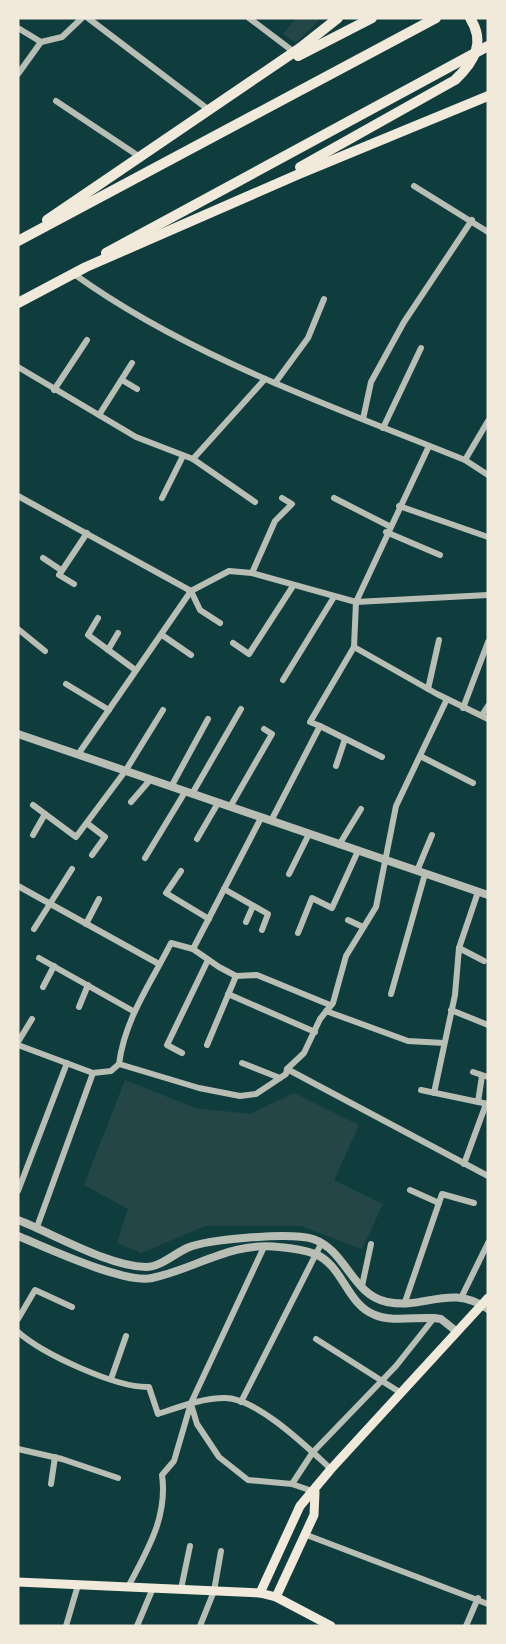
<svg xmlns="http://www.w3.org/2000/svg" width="506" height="1644" viewBox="0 0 506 1644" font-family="'Nunito Sans',sans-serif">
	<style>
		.green { fill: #244646 }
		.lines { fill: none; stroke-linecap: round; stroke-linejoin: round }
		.minor { stroke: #b8beb3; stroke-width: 6 }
		.tertiary { stroke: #b8beb3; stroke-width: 8 }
		.secondary { stroke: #f1e9da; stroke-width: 9 }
		.primary { stroke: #f1e9da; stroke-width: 10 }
	</style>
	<rect width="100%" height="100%" fill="#0f3d3e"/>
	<!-- green -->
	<g class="green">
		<path d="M296,18H321L296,43L283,34Z"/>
		<path d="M125,1080L195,1108L250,1114L294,1093L359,1125L334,1180L383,1204L362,1249L301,1226H205L141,1253L117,1243L128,1209L84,1185Z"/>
	</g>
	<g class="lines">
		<!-- minor -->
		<g class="minor">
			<path d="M88,18L209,110"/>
			<path d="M249,18L294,52"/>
			<path d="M18,28L41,42"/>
			<path d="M18,74L41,42L62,37L82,18"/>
			<path d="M56,101L140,157"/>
			<path d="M414,186L488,232"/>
			<path d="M74,274C189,357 334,407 465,460L488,475"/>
			<path d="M18,367L136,437L193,459L255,502"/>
			<path d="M122,380L137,389"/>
			<path d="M275,383L308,338L324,299"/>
			<path d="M54,390L87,340"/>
			<path d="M99,415L132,363"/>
			<path d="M363,419L371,382L404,322L472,220"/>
			<path d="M383,428L421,348"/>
			<path d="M193,459L265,379"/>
			<path d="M465,460L488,421"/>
			<path d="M18,496L191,591L229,571L252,573L356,602L488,595"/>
			<path d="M162,498L183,456"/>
			<path d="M334,498L389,526"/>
			<path d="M399,506L488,537"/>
			<path d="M386,532L440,555"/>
			<path d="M43,558L61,570"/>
			<path d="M252,573L275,521L292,504L282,498"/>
			<path d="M74,584L59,575L87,533"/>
			<path d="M191,591L200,610L220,623"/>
			<path d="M98,618L88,635L134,669"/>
			<path d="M18,629L45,651"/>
			<path d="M162,635L191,655"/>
			<path d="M233,643L249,654L293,586"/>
			<path d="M354,647L437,694L488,719"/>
			<path d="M108,650L118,633"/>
			<path d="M283,680L334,597"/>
			<path d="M66,684L109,710"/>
			<path d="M428,689L439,640"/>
			<path d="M463,708L488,642"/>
			<path d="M482,715L488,706"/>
			<path d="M320,726L382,757"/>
			<path d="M79,753L191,591"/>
			<path d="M422,757L473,783"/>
			<path d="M336,766L345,739"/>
			<path d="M171,787L208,719"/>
			<path d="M192,794L241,709"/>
			<path d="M131,802L150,780"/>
			<path d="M33,805L76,837L126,770L163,710"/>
			<path d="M230,807L272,734L264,729"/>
			<path d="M271,821L320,726L310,722L354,647L356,602L429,446"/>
			<path d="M88,824L105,837L92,855"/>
			<path d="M33,835L45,814"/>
			<path d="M197,839L218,803"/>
			<path d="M339,845L361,809"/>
			<path d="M145,858L185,792"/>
			<path d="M181,871L166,893L209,919"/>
			<path d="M417,871L432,835"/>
			<path d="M289,874L309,834"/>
			<path d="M18,886L159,964"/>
			<path d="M224,889L268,914L262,930"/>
			<path d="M348,920L363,927"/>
			<path d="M246,922L253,906"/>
			<path d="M86,924L99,899"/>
			<path d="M34,929L72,869"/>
			<path d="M298,933L312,898L332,908L358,851"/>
			<path d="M459,948L484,961"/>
			<path d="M193,949L261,818"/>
			<path d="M39,958L133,1011"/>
			<path d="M43,987L54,966"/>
			<path d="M228,994L315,1032"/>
			<path d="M391,994L425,874"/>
			<path d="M79,1007L88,985"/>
			<path d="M451,1010L488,1025"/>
			<path d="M326,1011L408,1041L444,1043"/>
			<path d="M18,1042L32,1019"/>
			<path d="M18,1045L93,1073L111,1071L119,1064L199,1088L240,1096L256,1094L286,1074L287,1069L304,1053L320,1019L333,1003L346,956L376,907L396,806L447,699"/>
			<path d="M207,1045L236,976"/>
			<path d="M182,1053L167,1045L208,960"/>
			<path d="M242,1063L280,1078"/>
			<path d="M119,1064C125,1018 151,983 171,943L193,949L219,967L236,976L257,975L330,1005"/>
			<path d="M287,1069L488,1176"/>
			<path d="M473,1072L488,1077"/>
			<path d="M421,1090L488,1104"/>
			<path d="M434,1093L455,995L459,948L478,892"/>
			<path d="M478,1102L482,1076"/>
			<path d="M464,1164L486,1104"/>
			<path d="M410,1190L439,1203"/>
			<path d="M18,1191L67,1063"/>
			<path d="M37,1227L93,1073"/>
			<path d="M362,1286L371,1244"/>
			<path d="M462,1296L488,1243"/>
			<path d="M405,1302L442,1194L474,1203"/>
			<path d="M18,1319L35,1290L72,1307"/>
			<path d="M18,1332C43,1354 116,1388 149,1387L158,1414C179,1407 202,1398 225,1398C257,1398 308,1448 331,1469"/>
			<path d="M316,1339L401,1393"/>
			<path d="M111,1379L126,1336"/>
			<path d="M241,1402L321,1244"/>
			<path d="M191,1404L197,1424L219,1457L248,1480L292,1484L315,1492"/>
			<path d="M18,1449L62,1459L118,1478"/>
			<path d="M51,1484L55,1457"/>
			<path d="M292,1484L313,1452L396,1366L434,1318"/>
			<path d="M304,1534L488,1604"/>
			<path d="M128,1587C147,1551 168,1517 162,1475L174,1461L191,1403L264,1247"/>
			<path d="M181,1589L190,1546"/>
			<path d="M66,1626L78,1585"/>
			<path d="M137,1626L153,1588"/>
			<path d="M200,1626L214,1591L221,1551"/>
			<path d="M466,1626L478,1598"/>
		</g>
		<!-- tertiary -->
		<g class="tertiary">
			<path d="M18,734L488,895"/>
			<path d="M18,1220C54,1234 108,1266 146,1267C160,1267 174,1254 187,1248C208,1239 290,1232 313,1239C346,1250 352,1295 387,1302C425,1310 450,1283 488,1309"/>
			<path d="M18,1236C47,1248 124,1284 152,1278C195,1269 232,1241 279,1247C290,1248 305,1250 315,1254C343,1265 347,1305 375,1315C391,1322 416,1317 434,1318L441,1319L456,1331"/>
		</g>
		<!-- secondary -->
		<g class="secondary">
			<path d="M18,1582L260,1593L276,1597L331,1626"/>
			<path d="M260,1593L300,1506L331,1469L488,1298"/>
			<path d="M276,1597L314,1515L315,1492"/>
		</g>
		<!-- primary -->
		<g class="primary">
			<path d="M298,56L372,18"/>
			<path d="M300,167L455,80C474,62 486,43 470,18"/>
			<path d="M47,220L300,48L338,18"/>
			<path d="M18,241L436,18"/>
			<path d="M106,253L488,46"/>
			<path d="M18,303L86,267L299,174L488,96"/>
		</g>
	</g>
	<!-- border -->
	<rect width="506" height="1644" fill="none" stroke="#f1e9da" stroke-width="39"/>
</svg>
